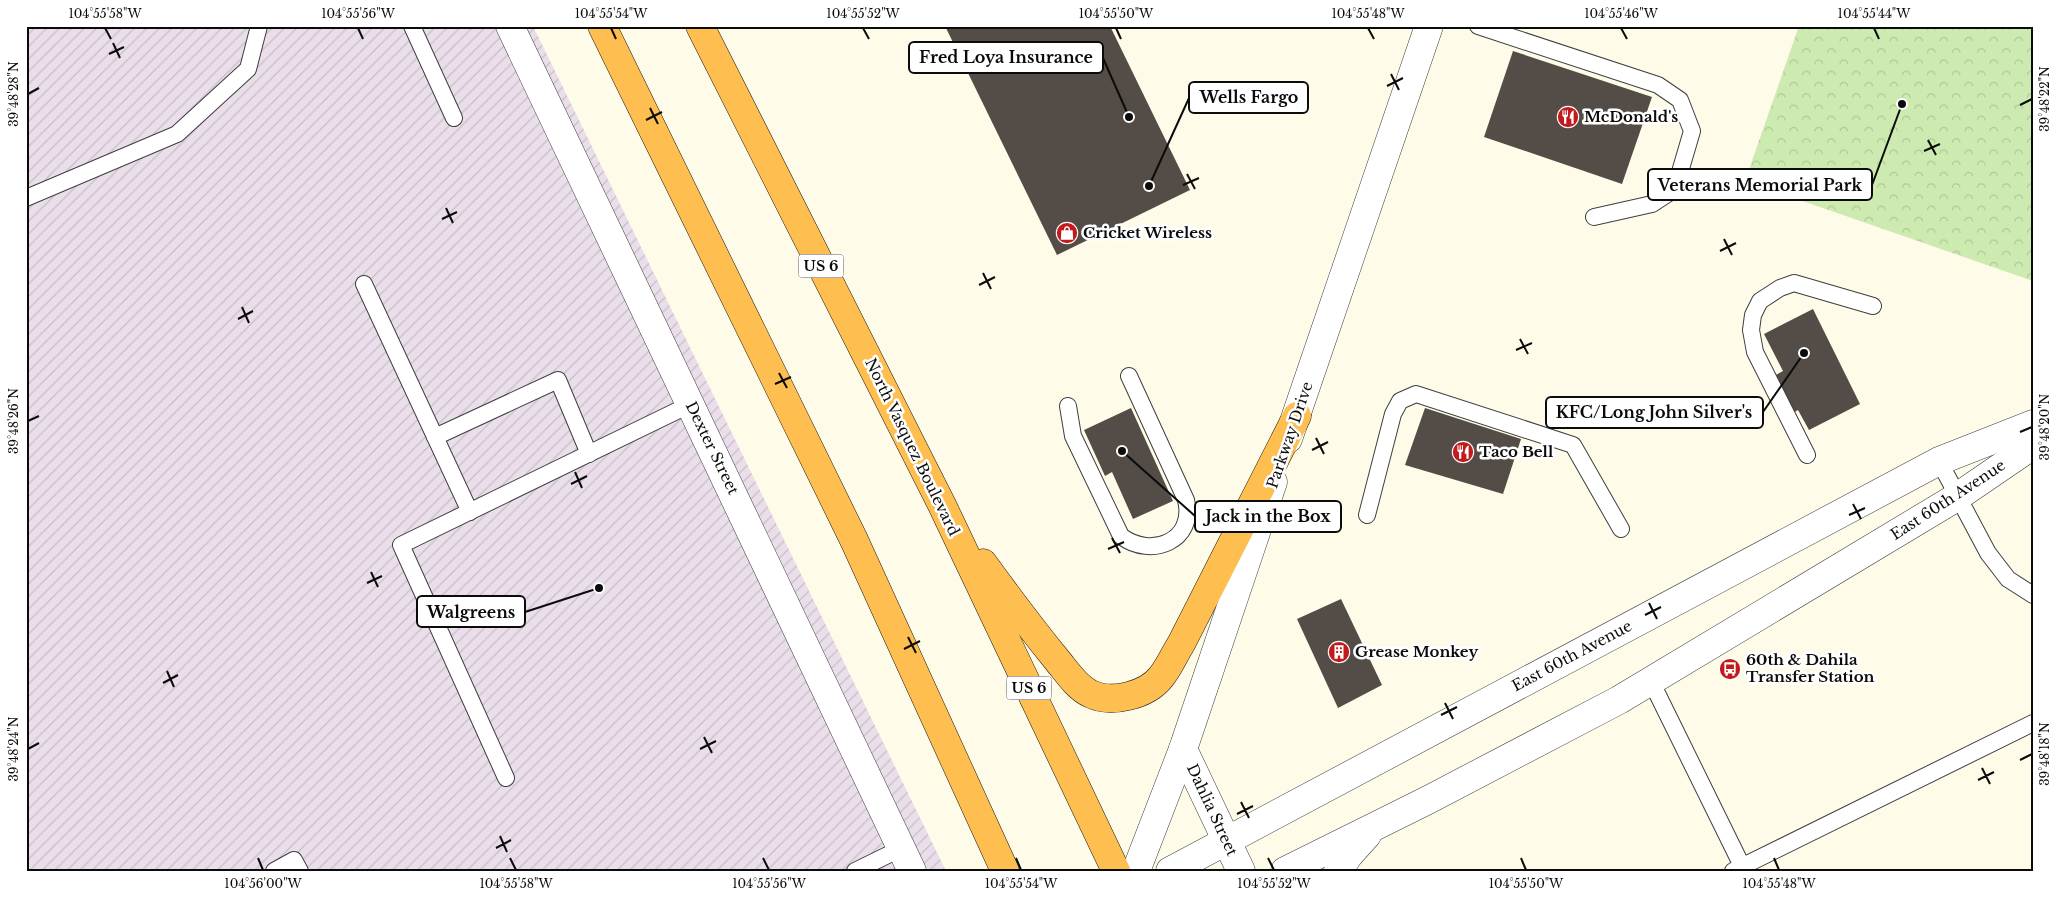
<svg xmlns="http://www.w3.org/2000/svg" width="2059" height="897" viewBox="0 0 2059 897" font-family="'Libre Baskerville',serif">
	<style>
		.industrial { fill: url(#industrial-furrows) }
		.park { fill: url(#park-crowns) }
		.building { fill: #544c47 }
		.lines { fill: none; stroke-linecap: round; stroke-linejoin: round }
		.service-casing { stroke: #3e3e3e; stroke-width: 18 }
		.minor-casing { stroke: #3e3e3e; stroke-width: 29 }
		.tertiary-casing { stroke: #3e3e3e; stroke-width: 29 }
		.trunk-casing { stroke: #1c1c1c; stroke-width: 29 }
		.service { stroke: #fff; stroke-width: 16 }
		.minor { stroke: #fff; stroke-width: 28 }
		.tertiary { stroke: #fff; stroke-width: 28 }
		.trunk { stroke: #febe50; stroke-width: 28 }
		.ticks { fill: none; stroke: #0b0b0b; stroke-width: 2 }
		.labels { text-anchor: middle; stroke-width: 5; stroke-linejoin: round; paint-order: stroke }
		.shield { fill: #fff; stroke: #545454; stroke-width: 1 }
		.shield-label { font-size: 14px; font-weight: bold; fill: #0b0b0b }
		.poi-label { font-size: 15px; font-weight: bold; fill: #0b0b0b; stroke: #fff; text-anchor: start }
		.street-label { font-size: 15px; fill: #0b0b0b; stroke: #fff }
		.leader { fill: none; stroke: #0b0b0b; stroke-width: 2 }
		.callout-dot { fill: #0b0b0b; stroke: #fff; stroke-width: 2 }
		.callout { fill: #fff; stroke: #0b0b0b; stroke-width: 2 }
		.callout-label { font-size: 16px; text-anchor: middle; font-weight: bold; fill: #0b0b0b }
		.neatline { fill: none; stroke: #0b0b0b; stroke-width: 2 }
		.ticks-label { font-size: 12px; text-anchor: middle; fill: #0b0b0b }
	</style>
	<defs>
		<pattern id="industrial-furrows" width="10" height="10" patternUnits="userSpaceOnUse" patternTransform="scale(1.25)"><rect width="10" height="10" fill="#eadeeb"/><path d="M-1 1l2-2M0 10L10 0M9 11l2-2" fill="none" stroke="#c7bdc8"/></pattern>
		<pattern id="park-crowns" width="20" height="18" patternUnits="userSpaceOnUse" patternTransform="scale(1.25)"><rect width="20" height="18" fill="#cdebb0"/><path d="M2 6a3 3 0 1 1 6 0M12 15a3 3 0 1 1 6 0" fill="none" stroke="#afc896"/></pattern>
	</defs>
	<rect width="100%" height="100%" fill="#fffbe9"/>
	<!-- industrial -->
	<path class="industrial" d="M26,26H533L946,871H26Z"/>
	<!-- park -->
	<path class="park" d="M1799,26H2033V281L1745,181Z"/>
	<!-- building -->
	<g class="building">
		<path d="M945,26H1110L1190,190L1057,255Z"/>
		<path d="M1513,51L1652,97L1622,184L1484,137Z"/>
		<path d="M1813,309L1860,404L1809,430L1798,410L1793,413L1774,376L1783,371L1764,334Z"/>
		<path d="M1131,408L1173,501L1133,519L1112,472L1105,476L1084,430Z"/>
		<path d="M1425,408L1521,439L1503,494L1405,465Z"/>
		<path d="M1341,599L1382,685L1338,708L1297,619Z"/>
	</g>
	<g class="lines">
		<!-- service casing -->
		<g class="service-casing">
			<g id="service">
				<path d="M412,26L454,118"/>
				<path d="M1478,26L1658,85L1680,100L1692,131L1675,189L1652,204L1594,217"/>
				<path d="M26,198L177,134L248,69L259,26"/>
				<path d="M364,284L470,512"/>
				<path d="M1068,406L1073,436L1121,536C1151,559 1196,541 1186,500L1129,376"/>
				<path d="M435,437L558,380L589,454"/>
				<path d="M1807,455L1755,352L1751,330L1753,315L1760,301L1780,288L1794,283L1873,306"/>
				<path d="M1939,461L1988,553L2008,579L2033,595"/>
				<path d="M1367,515L1393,414L1400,401L1416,394L1573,445L1621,529"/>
				<path d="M1651,681L1742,866"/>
				<path d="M506,778L401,545L691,404"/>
				<path d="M274,871L294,860L300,871"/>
				<path d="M855,871L902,848"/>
				<path d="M1733,871L2033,723"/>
			</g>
		</g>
		<!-- minor casing -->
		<g class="minor-casing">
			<path id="minor" d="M510,26L912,871"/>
		</g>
		<!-- tertiary casing -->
		<g class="tertiary-casing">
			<g id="tertiary">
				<path d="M1288,439L1429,26"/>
				<path d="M1183,749L1241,871"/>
				<path d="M1136,871L1183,749L1273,482"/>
				<path d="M1170,871L1939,461L2033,424"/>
				<path d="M1285,871L1428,800L1619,700L1957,497L2033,445"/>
				<path d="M1338,871L1349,855L1367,835"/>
			</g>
		</g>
		<!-- trunk casing -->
		<g class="trunk-casing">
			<g id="trunk">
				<path d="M602,26L854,540L1005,871"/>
				<path d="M700,26L942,505L1116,871"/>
				<path d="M983,563C1007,596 1031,628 1057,660C1067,672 1077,688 1091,694C1112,704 1147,695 1161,677C1169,667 1174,655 1181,644L1297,416"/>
			</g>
		</g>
		<!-- service -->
		<use href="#service" class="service"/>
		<!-- minor -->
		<use href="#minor" class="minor"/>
		<!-- tertiary -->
		<use href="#tertiary" class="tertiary"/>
		<!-- trunk -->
		<use href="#trunk" class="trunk"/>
	</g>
	<!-- ticks -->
	<path class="ticks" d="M105,28L111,39M358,28L363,39M611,28L616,39M863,28L869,39M1116,28L1121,39M1368,28L1374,39M1621,28L1627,39M1874,28L1879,39M113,43L120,58M109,54L124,47M1391,74L1399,90M1387,86L1403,78M28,94L39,88M2020,105L2032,99M650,108L658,124M646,120L662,112M1928,140L1936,155M1924,151L1940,144M1187,174L1195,189M1183,185L1199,178M446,208L453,223M442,219L457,212M1724,239L1732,255M1720,251L1736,243M983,273L991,289M979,285L995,277M242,307L249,323M238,319L253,311M1520,339L1528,354M1516,350L1532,343M779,373L787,388M775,384L791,377M28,421L39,416M2020,432L2032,427M1316,438L1324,454M1312,450L1328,442M575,472L582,488M571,484L587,476M1853,504L1861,519M1849,515L1865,508M1112,538L1120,553M1108,549L1124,542M371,572L378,587M367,583L382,576M1649,603L1657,619M1645,615L1661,607M908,637L916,653M904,649L920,641M167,671L174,687M163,683L178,675M1445,703L1453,719M1441,715L1457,707M704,737L712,753M28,749L39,743M700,749L716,741M2020,760L2032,754M1982,768L1990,784M1978,780L1994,772M1241,802L1249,818M1237,814L1253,806M500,836L507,852M496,848L511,840M258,858L263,870M510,858L516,870M763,858L769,870M1016,858L1021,870M1268,858L1274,870M1521,858L1526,870M1774,858L1779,870"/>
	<!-- icons -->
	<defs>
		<g id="restaurant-disc" transform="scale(1.125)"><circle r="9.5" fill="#c31b1d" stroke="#fff"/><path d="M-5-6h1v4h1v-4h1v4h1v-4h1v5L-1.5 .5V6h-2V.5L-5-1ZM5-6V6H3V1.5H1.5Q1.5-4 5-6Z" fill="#fff"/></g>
		<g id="shop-disc" transform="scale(1.125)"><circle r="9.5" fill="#c31b1d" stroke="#fff"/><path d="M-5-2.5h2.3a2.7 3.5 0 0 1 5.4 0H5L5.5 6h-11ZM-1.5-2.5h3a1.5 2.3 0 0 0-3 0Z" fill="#fff"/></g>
		<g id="building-disc" transform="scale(1.125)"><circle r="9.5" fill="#c31b1d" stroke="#fff"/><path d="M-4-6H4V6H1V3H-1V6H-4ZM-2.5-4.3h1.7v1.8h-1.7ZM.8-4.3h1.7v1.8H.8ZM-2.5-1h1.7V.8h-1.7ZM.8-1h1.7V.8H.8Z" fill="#fff"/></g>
		<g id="bus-disc" transform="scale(1.125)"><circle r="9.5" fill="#c31b1d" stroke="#fff"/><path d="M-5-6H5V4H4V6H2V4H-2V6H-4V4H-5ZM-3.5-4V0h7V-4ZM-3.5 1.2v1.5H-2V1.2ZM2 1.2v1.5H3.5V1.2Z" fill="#fff"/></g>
	</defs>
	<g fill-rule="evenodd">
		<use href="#restaurant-disc" x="1568" y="117"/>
		<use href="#shop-disc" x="1067" y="233"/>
		<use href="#restaurant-disc" x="1463" y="452"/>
		<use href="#building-disc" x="1339" y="652"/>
		<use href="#bus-disc" x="1730" y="669"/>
	</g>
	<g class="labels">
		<!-- shield labels -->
		<g class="shield">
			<rect x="798.5" y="254.5" width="45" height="23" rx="4"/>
			<rect x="1006.5" y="676.5" width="45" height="23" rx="4"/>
		</g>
		<g class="shield-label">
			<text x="821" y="271">US 6</text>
			<text x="1029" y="693">US 6</text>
		</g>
		<!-- poi labels -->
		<g class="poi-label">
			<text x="1584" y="122">McDonald's</text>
			<text x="1083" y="238">Cricket Wireless</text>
			<text x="1479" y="457">Taco Bell</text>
			<text x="1355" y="657">Grease Monkey</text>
			<text x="1746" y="665">60th &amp; Dahila<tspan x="1746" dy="17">Transfer Station</tspan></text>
		</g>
		<!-- street labels -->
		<g class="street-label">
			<text transform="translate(1290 435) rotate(-71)" y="5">Parkway Drive</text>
			<text transform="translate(912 447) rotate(64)" y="5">North Vasquez Boulevard</text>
			<text transform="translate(712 448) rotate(64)" y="5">Dexter Street</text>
			<text transform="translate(1948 500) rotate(-33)" y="5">East 60th Avenue</text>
			<text transform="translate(1572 656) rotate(-28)" y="5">East 60th Avenue</text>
			<text transform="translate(1212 810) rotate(65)" y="5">Dahlia Street</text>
		</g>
	</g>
	<!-- callouts -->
	<path class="leader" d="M1129 117L1103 58M1149 186L1189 98M1902 104L1872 185M1804 353L1763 412M1122 451L1195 516M599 588L525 612"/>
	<g class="callout-dot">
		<circle cx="1129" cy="117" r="5"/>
		<circle cx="1149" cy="186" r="5"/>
		<circle cx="1902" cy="104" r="5"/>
		<circle cx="1804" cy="353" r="5"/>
		<circle cx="1122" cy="451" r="5"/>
		<circle cx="599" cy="588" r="5"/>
	</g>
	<g class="callout">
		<rect x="909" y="42" width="194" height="31" rx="5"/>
		<rect x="1189" y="82" width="119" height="31" rx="5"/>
		<rect x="1648" y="169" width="224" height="31" rx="5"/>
		<rect x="1546" y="397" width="217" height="31" rx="5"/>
		<rect x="1195" y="501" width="146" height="31" rx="5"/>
		<rect x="417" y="596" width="108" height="31" rx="5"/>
	</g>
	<g class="callout-label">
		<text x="1006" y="63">Fred Loya Insurance</text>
		<text x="1249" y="103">Wells Fargo</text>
		<text x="1760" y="191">Veterans Memorial Park</text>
		<text x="1654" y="418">KFC/Long John Silver's</text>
		<text x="1268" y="522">Jack in the Box</text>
		<text x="471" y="618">Walgreens</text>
	</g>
	<!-- border -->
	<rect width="2059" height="897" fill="none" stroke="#ffffff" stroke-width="55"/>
	<rect x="28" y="28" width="2004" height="842" class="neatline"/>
	<g class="ticks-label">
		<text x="105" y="18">104°55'58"W</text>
		<text x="358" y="18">104°55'56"W</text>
		<text x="611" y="18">104°55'54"W</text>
		<text x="863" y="18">104°55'52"W</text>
		<text x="1116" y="18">104°55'50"W</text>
		<text x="1368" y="18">104°55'48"W</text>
		<text x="1621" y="18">104°55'46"W</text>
		<text x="1874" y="18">104°55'44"W</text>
		<text transform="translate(14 94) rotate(-90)" y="4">39°48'28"N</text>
		<text transform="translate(2045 99) rotate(-90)" y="4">39°48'22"N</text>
		<text transform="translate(14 421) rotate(-90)" y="4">39°48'26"N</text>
		<text transform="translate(2045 427) rotate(-90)" y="4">39°48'20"N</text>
		<text transform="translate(14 749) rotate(-90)" y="4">39°48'24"N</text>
		<text transform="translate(2045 754) rotate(-90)" y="4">39°48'18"N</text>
		<text x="263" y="888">104°56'00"W</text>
		<text x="516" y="888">104°55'58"W</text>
		<text x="769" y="888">104°55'56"W</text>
		<text x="1021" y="888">104°55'54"W</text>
		<text x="1274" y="888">104°55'52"W</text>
		<text x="1526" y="888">104°55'50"W</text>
		<text x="1779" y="888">104°55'48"W</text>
	</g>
</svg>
